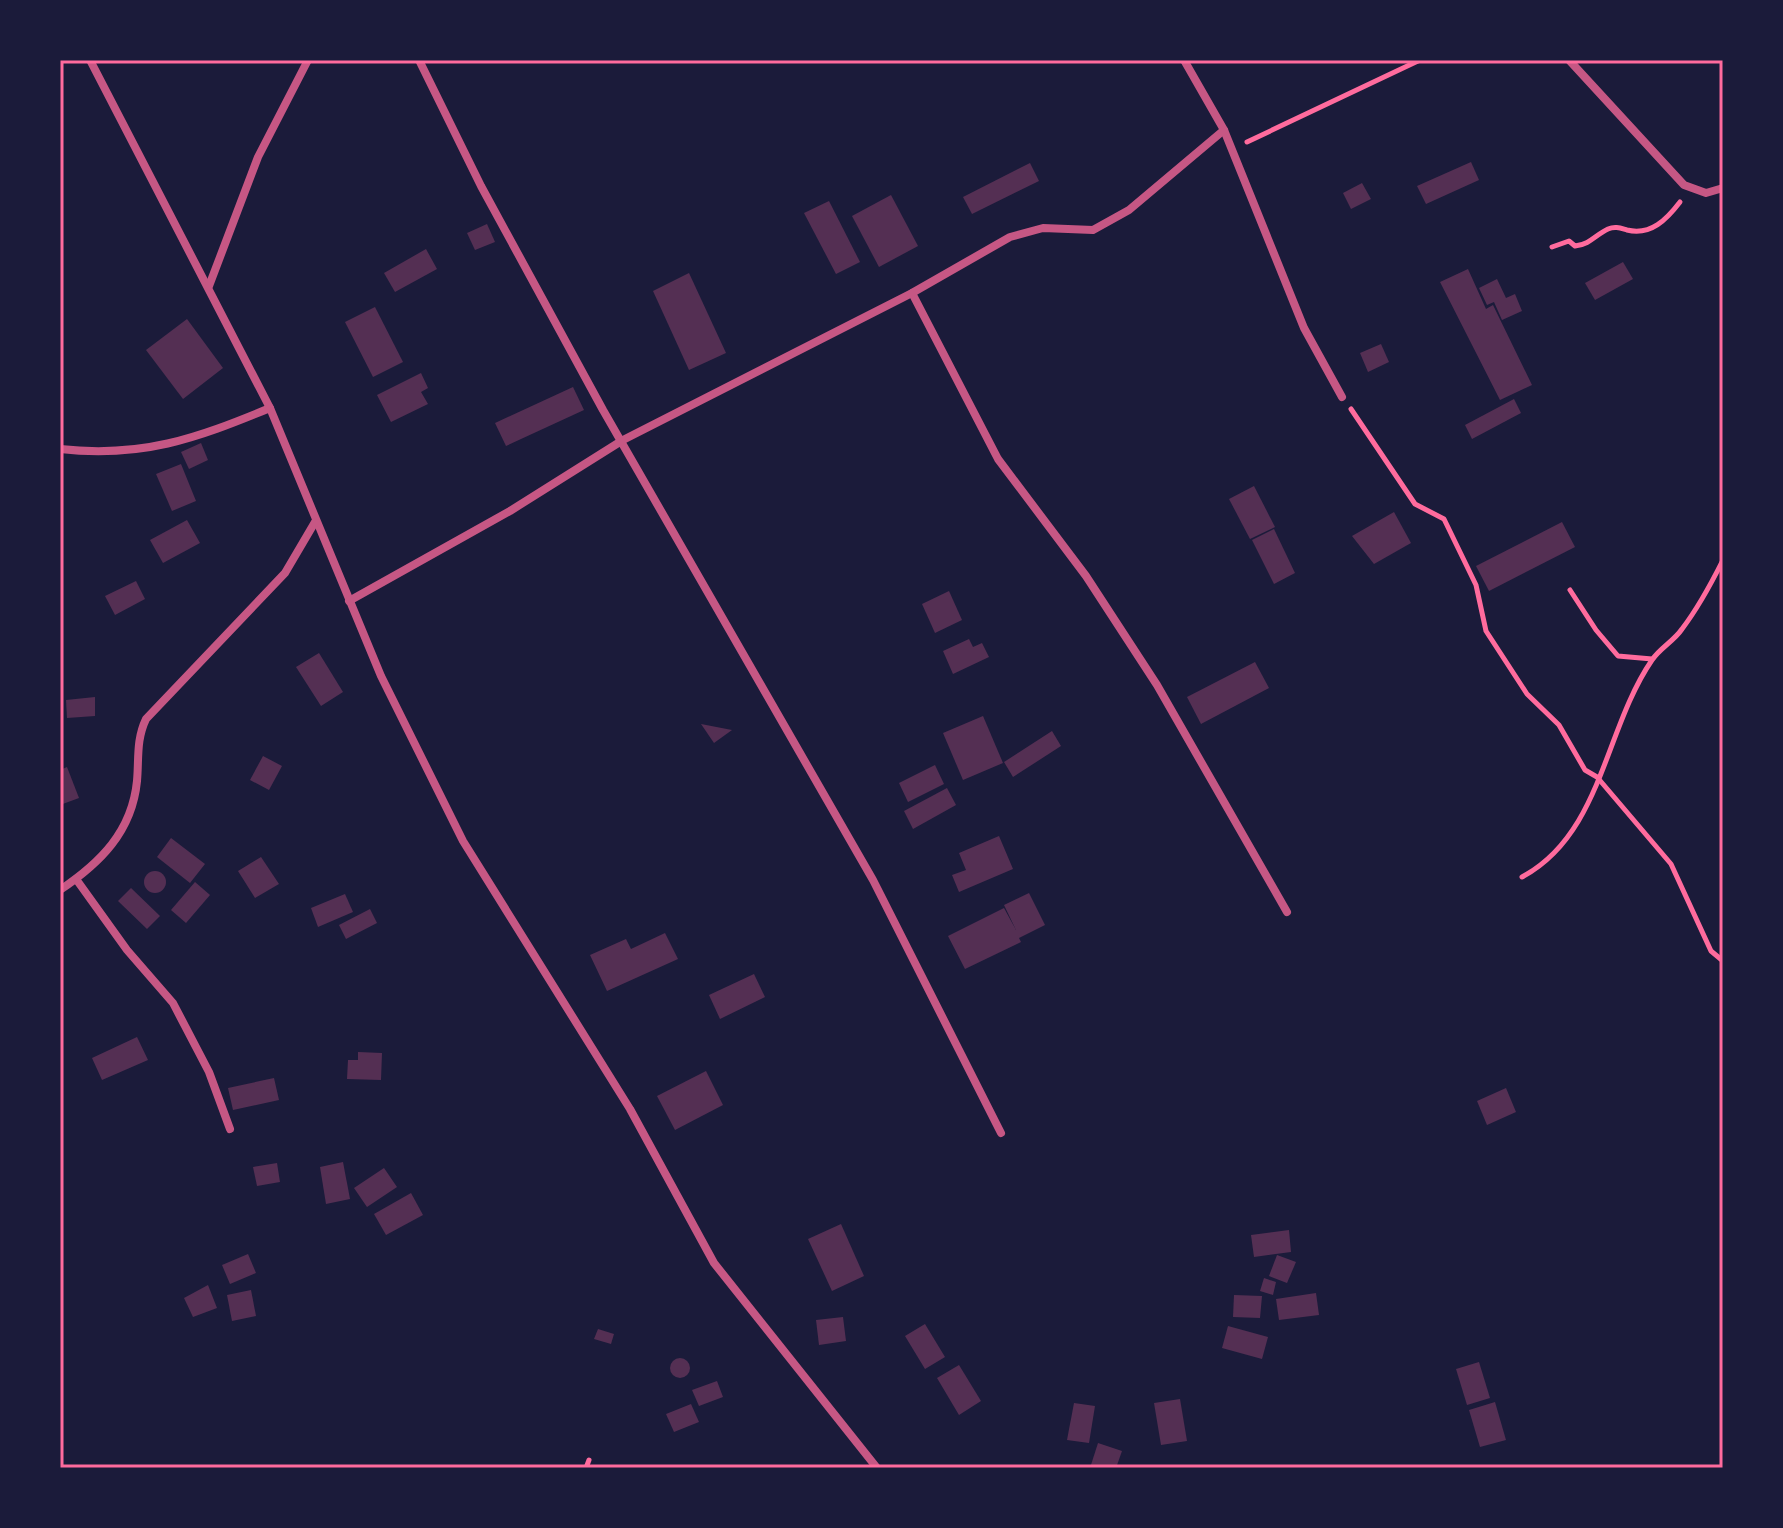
<svg xmlns="http://www.w3.org/2000/svg" width="1783" height="1528" viewBox="0 0 1783 1528" font-family="'Alegreya Sans',sans-serif">
	<style>
		.building { fill: #542f53 }
		.lines { fill: none; stroke-linecap: round; stroke-linejoin: round }
		.path { stroke: #ff6b9d; stroke-width: 5 }
		.minor { stroke: #c65784; stroke-width: 8 }
		.neatline { fill: none; stroke: #ff6b9d; stroke-width: 3 }
	</style>
	<rect width="100%" height="100%" fill="#1b1b3a"/>
	<!-- building -->
	<g class="building">
		<path d="M1471,162L1479,180L1426,204L1417,186Z"/>
		<path d="M1030,163L1039,181L972,214L963,197Z"/>
		<path d="M1362,183L1371,199L1351,209L1343,193Z"/>
		<path d="M891,195L918,246L879,267L852,216Z"/>
		<path d="M829,201L860,262L836,274L804,213Z"/>
		<path d="M487,224L495,242L475,250L467,233Z"/>
		<path d="M426,249L437,269L395,292L384,273Z"/>
		<path d="M1623,262L1633,279L1595,300L1585,283Z"/>
		<path d="M1468,269L1486,309L1493,305L1532,385L1500,400L1440,282Z"/>
		<path d="M689,273L726,353L689,370L653,291Z"/>
		<path d="M1497,279L1506,298L1515,294L1522,311L1502,320L1494,302L1487,305L1479,288Z"/>
		<path d="M375,307L403,362L373,377L345,322Z"/>
		<path d="M187,319L223,368L183,399L146,350Z"/>
		<path d="M1381,344L1389,362L1368,372L1360,353Z"/>
		<path d="M421,373L428,388L421,392L428,404L391,422L377,395Z"/>
		<path d="M573,387L584,410L506,446L495,423Z"/>
		<path d="M1514,399L1521,413L1472,439L1465,425Z"/>
		<path d="M201,443L208,460L189,469L181,452Z"/>
		<path d="M181,464L196,501L172,511L156,474Z"/>
		<path d="M1254,486L1275,527L1250,539L1229,499Z"/>
		<path d="M1394,512L1411,543L1374,564L1352,536Z"/>
		<path d="M187,520L200,543L163,563L150,540Z"/>
		<path d="M1562,522L1575,547L1489,591L1476,566Z"/>
		<path d="M1274,529L1295,573L1274,584L1252,540Z"/>
		<path d="M136,581L145,599L115,615L105,596Z"/>
		<path d="M949,591L962,620L935,633L922,604Z"/>
		<path d="M969,639L973,647L982,643L989,657L953,674L943,651Z"/>
		<path d="M319,653L343,692L321,706L296,667Z"/>
		<path d="M1255,662L1269,688L1201,724L1187,697Z"/>
		<path d="M95,697V716L67,718L66,700Z"/>
		<path d="M983,716L1003,763L963,780L943,733Z"/>
		<path d="M701,724L732,730L714,743Z"/>
		<path d="M1052,731L1061,746L1013,777L1004,762Z"/>
		<path d="M263,756L282,766L269,790L250,780Z"/>
		<path d="M935,765L944,784L908,802L899,783Z"/>
		<path d="M67,767L79,798L60,805V770Z"/>
		<path d="M947,788L956,805L913,829L904,811Z"/>
		<path d="M999,836L1013,869L959,892L952,875L966,870L959,853Z"/>
		<path d="M171,838L205,864L190,883L157,857Z"/>
		<path d="M261,857L279,884L255,898L238,871Z"/>
		<circle cx="155" cy="882" r="11"/>
		<path d="M195,882L210,895L186,923L171,910Z"/>
		<path d="M131,888L160,916L147,929L118,901Z"/>
		<path d="M1029,893L1045,925L1019,938L1021,942L965,969L948,936L1004,908L1016,930L1004,905Z"/>
		<path d="M345,894L353,912L318,927L311,908Z"/>
		<path d="M370,909L377,923L346,939L339,925Z"/>
		<path d="M665,933L678,959L607,991L590,955L626,939L631,949Z"/>
		<path d="M754,974L765,997L720,1019L709,995Z"/>
		<path d="M137,1037L148,1060L102,1080L92,1058Z"/>
		<path d="M358,1052L382,1053L381,1080L347,1079L348,1060H358Z"/>
		<path d="M706,1071L723,1105L675,1130L657,1096Z"/>
		<path d="M274,1078L279,1100L233,1110L228,1088Z"/>
		<path d="M1506,1088L1516,1112L1487,1125L1477,1101Z"/>
		<path d="M343,1162L350,1199L326,1204L320,1167Z"/>
		<path d="M277,1163L280,1182L257,1186L253,1167Z"/>
		<path d="M384,1168L397,1187L367,1207L354,1188Z"/>
		<path d="M411,1193L423,1215L386,1235L374,1214Z"/>
		<path d="M841,1224L864,1276L832,1291L808,1239Z"/>
		<path d="M1289,1230L1291,1252L1254,1257L1251,1235Z"/>
		<path d="M248,1254L256,1273L230,1284L222,1265Z"/>
		<path d="M1277,1255L1296,1262L1287,1283L1269,1276Z"/>
		<path d="M1264,1278L1276,1282L1273,1295L1260,1291Z"/>
		<path d="M208,1285L217,1308L193,1317L184,1298Z"/>
		<path d="M251,1290L256,1316L232,1321L227,1295Z"/>
		<path d="M1316,1293L1319,1315L1279,1320L1276,1299Z"/>
		<path d="M1234,1295L1262,1296L1260,1318L1233,1317Z"/>
		<path d="M843,1317L846,1341L819,1345L816,1320Z"/>
		<path d="M925,1324L945,1357L925,1369L905,1336Z"/>
		<path d="M1228,1326L1268,1337L1262,1359L1222,1348Z"/>
		<path d="M598,1329L614,1334L611,1344L594,1339Z"/>
		<circle cx="680" cy="1368" r="10"/>
		<path d="M1479,1362L1490,1398L1467,1405L1456,1369Z"/>
		<path d="M959,1365L981,1401L959,1415L937,1378Z"/>
		<path d="M717,1381L723,1397L699,1406L692,1390Z"/>
		<path d="M1180,1399L1187,1441L1161,1445L1154,1403Z"/>
		<path d="M1495,1402L1506,1440L1480,1447L1469,1410Z"/>
		<path d="M1074,1403L1095,1406L1089,1443L1067,1440Z"/>
		<path d="M691,1404L699,1422L674,1432L666,1414Z"/>
		<path d="M1098,1443L1122,1451L1116,1468H1090Z"/>
	</g>
	<g class="lines">
		<!-- path -->
		<g class="path">
			<path d="M1247,142L1420,60"/>
			<path d="M1552,247L1569,241L1575,246C1591,244 1595,235 1608,229C1615,226 1620,228 1627,230C1651,236 1667,219 1680,202"/>
			<path d="M1351,409L1415,504L1444,519L1476,585L1486,631L1527,694L1559,725L1585,770L1597,777L1671,864L1711,951L1723,961"/>
			<path d="M1570,590L1596,630L1618,656L1652,659"/>
			<path d="M1522,877C1602,834 1604,730 1652,660C1660,648 1674,641 1682,629C1698,608 1711,584 1723,560"/>
			<path d="M586,1468L589,1460"/>
		</g>
		<!-- minor -->
		<g class="minor">
			<path d="M90,60L270,408L381,676L463,841L630,1109L714,1263L877,1468"/>
			<path d="M419,60L481,186L603,410L873,880L1001,1133"/>
			<path d="M1184,60L1224,130L1304,328L1342,397"/>
			<path d="M1569,60L1684,185L1706,193L1723,188"/>
			<path d="M209,286L258,157L308,60"/>
			<path d="M912,293L998,459L1086,576L1157,685L1287,912"/>
			<path d="M60,449C142,458 195,439 270,408"/>
			<path d="M349,601L510,511L623,440L912,293L1010,237L1043,228L1093,230L1129,210L1224,130"/>
			<path d="M76,879L127,950L173,1003L209,1072L230,1129"/>
			<path d="M60,890C100,863 132,832 137,781C139,759 136,740 146,719L285,573L315,522"/>
		</g>
	</g>
	<!-- border -->
	<rect width="1783" height="1528" fill="none" stroke="#1b1b3a" stroke-width="124"/>
	<rect x="62" y="62" width="1659" height="1404" class="neatline"/>
</svg>
